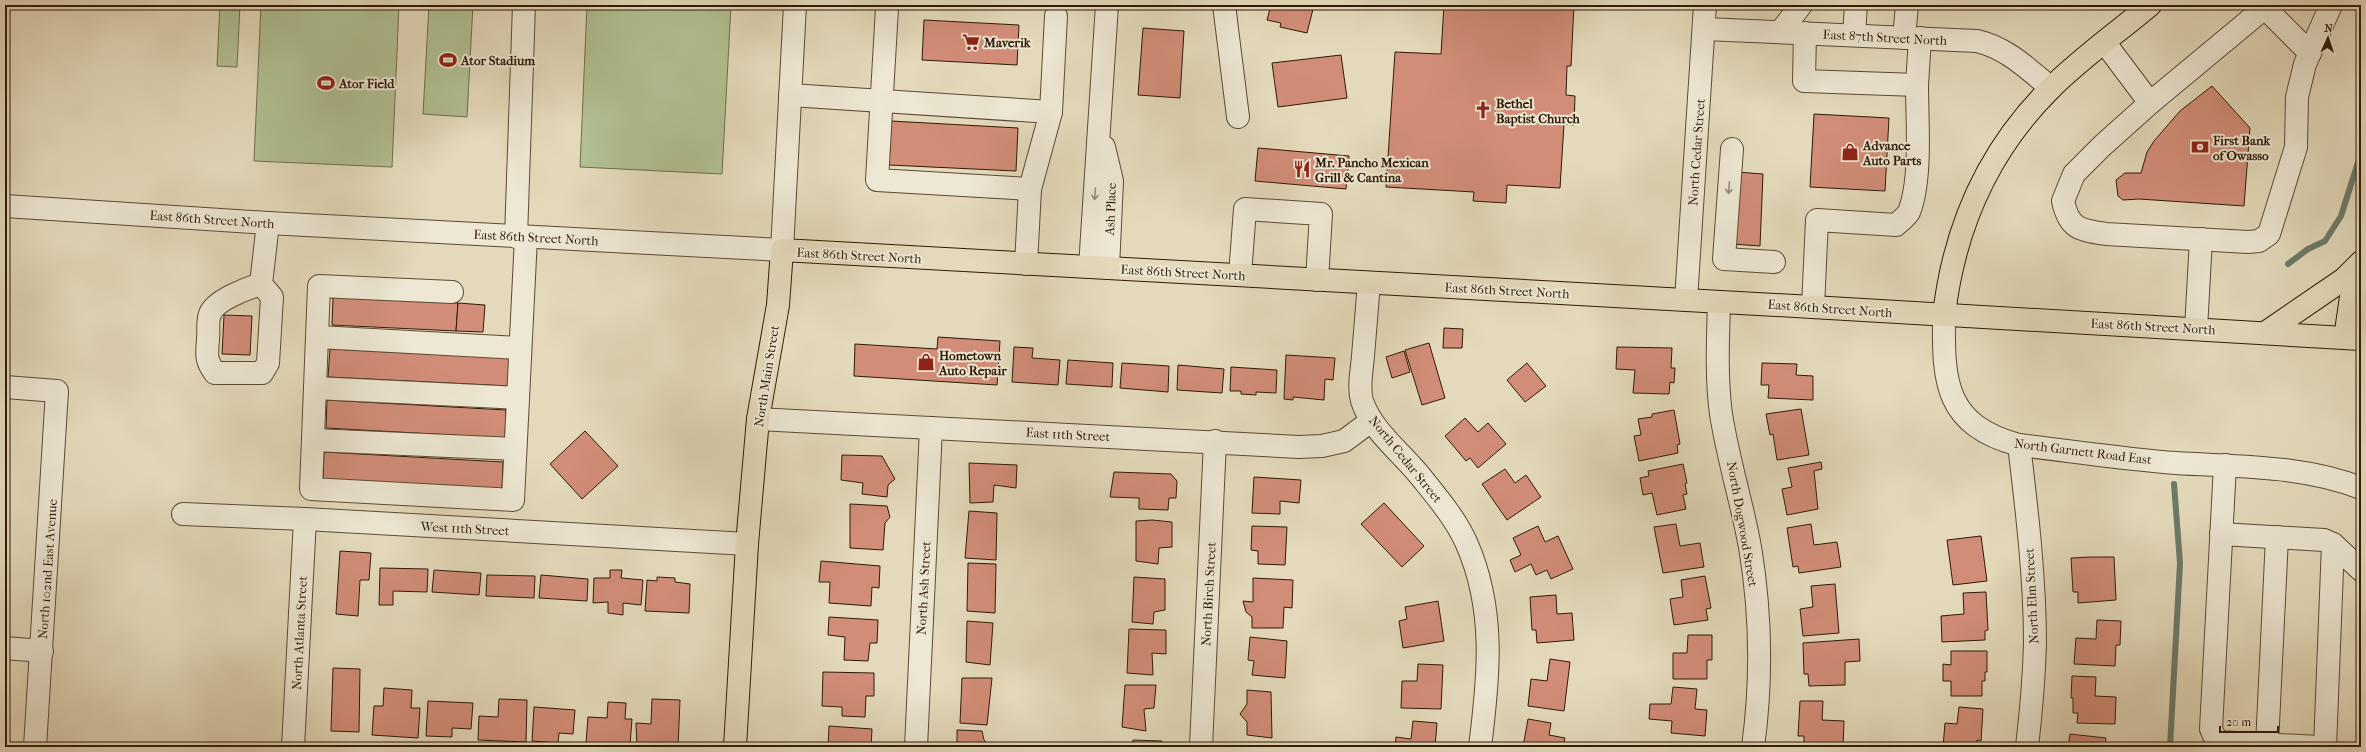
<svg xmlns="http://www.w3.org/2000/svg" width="2366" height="752" viewBox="0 0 2366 752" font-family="'IM FELL French Canon',serif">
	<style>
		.green { fill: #b1c093; stroke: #706d4d }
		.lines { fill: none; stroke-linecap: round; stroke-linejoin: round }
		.stream { stroke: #6c7b6b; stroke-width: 6 }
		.building { fill: #d28d78; stroke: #2f1a07 }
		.minor-casing { stroke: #5c4a34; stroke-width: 24 }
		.major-casing { stroke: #2f1a07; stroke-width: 24 }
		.highway-casing { stroke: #2f1a07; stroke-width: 24 }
		.minor { stroke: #ede7d3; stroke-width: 22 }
		.major { stroke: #e4dabb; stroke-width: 22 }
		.highway { stroke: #e4dabb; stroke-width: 22 }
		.oneway { stroke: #988b77 }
		.labels { text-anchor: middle; stroke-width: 4; stroke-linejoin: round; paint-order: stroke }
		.street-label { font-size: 13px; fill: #2f1a07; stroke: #ede7d3 }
		.poi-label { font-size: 13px; font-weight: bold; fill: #2f1a07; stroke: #ede7d3; text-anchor: start }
	</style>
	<rect width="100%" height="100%" fill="#e4dabb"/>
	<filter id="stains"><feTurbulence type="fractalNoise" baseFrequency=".005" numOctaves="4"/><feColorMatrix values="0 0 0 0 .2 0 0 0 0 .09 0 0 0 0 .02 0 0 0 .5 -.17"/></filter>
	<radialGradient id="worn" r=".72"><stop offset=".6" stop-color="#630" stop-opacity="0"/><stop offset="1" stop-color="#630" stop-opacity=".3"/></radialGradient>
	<!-- green -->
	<g class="green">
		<path d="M220,5H240L237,67L217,66Z"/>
		<path d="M261,5H399L392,167L254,161Z"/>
		<path d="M429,5H473L467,117L423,114Z"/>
		<path d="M587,5H731L722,174L580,167Z"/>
	</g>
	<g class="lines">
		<!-- stream -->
		<g class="stream">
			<path d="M2288,264L2308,249L2325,241L2341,216L2361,153"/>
			<path d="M2170,747L2180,563L2174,484"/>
		</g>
	</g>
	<!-- building -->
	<g class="building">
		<path d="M1271,5H1314L1307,33L1280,27L1281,23L1267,20Z"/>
		<path d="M1444,5H1574L1571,66H1567L1566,95L1575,96L1574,125L1564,124L1560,188L1507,185L1506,203L1473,201L1474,192L1386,187L1395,52L1441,54Z"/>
		<path d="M1934,5H1975V7Z"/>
		<path d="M924,20L1019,25L1017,65L922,60Z"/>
		<path d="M1143,28L1184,31L1180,98L1138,95Z"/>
		<path d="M1341,55L1347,98L1278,107L1272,63Z"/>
		<path d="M2212,86L2250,128L2244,206L2139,199L2123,200L2118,196L2116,180L2125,173H2141L2147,152L2154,141L2180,111Z"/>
		<path d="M1814,114L1889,118L1885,191L1810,187Z"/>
		<path d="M891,121L1018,128L1016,171L889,165Z"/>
		<path d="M1258,148L1349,156L1346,189L1255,181Z"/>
		<path d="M1737,172L1763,174L1760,246L1732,244Z"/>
		<path d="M333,297L458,303L456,331L332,325Z"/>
		<path d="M458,303L485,305L483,332L456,331Z"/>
		<path d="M224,315L252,316L250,355L222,354Z"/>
		<path d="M1444,328L1463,329L1462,348H1443Z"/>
		<path d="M938,337L1000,341L997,385L854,376L855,344L937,349Z"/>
		<path d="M1429,343L1445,398L1422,405L1405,350Z"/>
		<path d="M1014,347L1033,348L1032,358L1060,360L1058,385L1012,382Z"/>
		<path d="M1617,347L1672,348L1671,368H1675L1674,383L1670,382L1669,394L1633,393L1635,370L1616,369Z"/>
		<path d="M330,349L509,358L508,386L328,377Z"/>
		<path d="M1404,351L1410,372L1392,378L1386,357Z"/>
		<path d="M1286,355L1335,358L1333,380L1325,379L1324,400L1293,397V400L1284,399Z"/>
		<path d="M1068,360L1113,363L1112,387L1066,384Z"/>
		<path d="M1122,363L1169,366L1168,392L1120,388Z"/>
		<path d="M1527,363L1546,386L1525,402L1507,380Z"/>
		<path d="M1762,363L1797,364L1796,375L1813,376V400L1768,398L1769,385H1761Z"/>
		<path d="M1178,365L1224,369L1222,393L1177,390Z"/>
		<path d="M1231,367L1277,370L1276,393L1256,392V395L1241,394V391H1230Z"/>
		<path d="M327,400L506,410L505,438L326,428Z"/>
		<path d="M1801,409L1809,455L1777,460L1773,434L1770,435L1766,414Z"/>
		<path d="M1674,410L1680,444L1677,445L1678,453L1639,461L1634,436L1641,435L1638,419L1652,417V414Z"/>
		<path d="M1465,418L1478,432L1488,423L1506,444L1478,468L1470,458L1466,461L1445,436Z"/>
		<path d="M585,431L618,466L582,499L550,464Z"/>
		<path d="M5,446H9L7,467H5Z"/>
		<path d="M324,452L503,462L502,490L323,480Z"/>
		<path d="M842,455L882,456L895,479L888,485L887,497L862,494L863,483L841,480Z"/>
		<path d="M1821,462L1822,469L1814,471L1818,509L1787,515L1782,489L1792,487L1788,468Z"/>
		<path d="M969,463L1017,465L1016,488L994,485L993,502L970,503Z"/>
		<path d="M1683,464L1687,483L1685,484L1687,494L1683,495L1686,509L1657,515L1652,493L1643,495L1640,478L1649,476L1648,471Z"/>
		<path d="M1505,469L1515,483L1526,475L1541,497L1507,520L1482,484Z"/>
		<path d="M1114,472L1171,474L1177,481L1176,498H1169L1168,510L1139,509V498L1110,497Z"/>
		<path d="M1254,477L1301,480L1299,503L1280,501V514L1252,513Z"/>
		<path d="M1384,503L1424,546L1402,567L1361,524Z"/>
		<path d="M850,504L887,506L890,517L885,523L883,550L850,548Z"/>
		<path d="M969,511L997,513L996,560L965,558Z"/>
		<path d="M1152,520L1172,522V547L1159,548L1158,564L1136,561V521Z"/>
		<path d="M1676,524L1680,546L1700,543L1704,567L1663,573L1654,527Z"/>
		<path d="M1811,524L1814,545L1837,542L1841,567L1799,573L1798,566L1793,567L1787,528Z"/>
		<path d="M1252,526L1287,527L1285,565L1258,564V551L1251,550Z"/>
		<path d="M1538,526L1545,542L1558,536L1573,569L1551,579L1547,570L1536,575L1531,564L1515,572L1510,560L1521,555L1513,538Z"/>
		<path d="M1981,536L1987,581L1953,585L1947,540Z"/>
		<path d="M340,551L371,553L369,580H360L358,616L336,614Z"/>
		<path d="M2090,557H2114L2116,600L2078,603V592H2073L2071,558Z"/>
		<path d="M821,561L880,566L879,588L872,587L871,606L829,603L830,582H819Z"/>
		<path d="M968,563L996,564L995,613L967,611Z"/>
		<path d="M380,568L428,569L427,592L393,591V605H379Z"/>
		<path d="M434,570L481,573L479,595L432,592Z"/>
		<path d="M610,570H622L621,578L643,580L641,605L623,603V615L608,613V602L593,603L594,578H610Z"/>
		<path d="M487,575L535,576L534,598L486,596Z"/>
		<path d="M541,575L588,579L587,601L539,598Z"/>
		<path d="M1705,576L1711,608L1706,609L1708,620L1674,625L1670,599L1683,597L1681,580Z"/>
		<path d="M657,577L675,578V582L690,584L689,613L645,611L647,580L657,581Z"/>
		<path d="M1134,577L1165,579V610L1154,612L1153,624L1132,622Z"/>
		<path d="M1253,578L1293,580L1292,608L1284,607L1283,628H1252V617L1246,612L1243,601L1253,602Z"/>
		<path d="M1835,584L1839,633L1803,636L1800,609L1813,607L1811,586Z"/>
		<path d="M1986,592L1988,630L1985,631V640L1942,642L1941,616L1964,614L1963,593Z"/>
		<path d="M1556,595L1557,614L1572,613L1574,640L1537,643L1536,630H1532L1530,597Z"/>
		<path d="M1438,601L1444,641L1403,648L1399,621L1407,619L1405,607Z"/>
		<path d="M829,617L878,620L877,643H870L868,661L844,660L845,637L828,635Z"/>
		<path d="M2097,620L2121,621L2120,645H2116L2115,666L2074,664L2076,638L2096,639Z"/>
		<path d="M967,621L993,623L990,665L966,662Z"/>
		<path d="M1129,629L1166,630V654L1152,653L1153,675L1127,673Z"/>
		<path d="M1688,635H1712V660H1707V679H1673V653H1687Z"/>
		<path d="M1250,637L1287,641L1285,678L1252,675L1254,661L1248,660Z"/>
		<path d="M1859,639L1860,661L1845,662V685L1809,686L1808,674H1804L1803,643Z"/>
		<path d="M1951,651H1987V672H1985V681H1982V696H1951V681H1943V664L1951,665Z"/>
		<path d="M1550,659L1570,662L1564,711L1528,706L1531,679L1547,681Z"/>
		<path d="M1418,664L1443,665L1441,709L1401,708L1402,681H1417Z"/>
		<path d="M333,668L360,669L359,732L331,731Z"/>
		<path d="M823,672L874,673V696H866L865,717L842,716V707L822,706Z"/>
		<path d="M2072,676L2096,677L2095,696L2116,697L2115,724L2077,723L2078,713H2073V698H2071Z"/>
		<path d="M962,678H992L987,725L960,723Z"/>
		<path d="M1125,685H1156L1154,708L1144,709L1146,731L1122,727Z"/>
		<path d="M1673,687L1697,689L1695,709L1707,710L1705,736L1671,733L1672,721L1649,719L1650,704H1671Z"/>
		<path d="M384,688L412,690L411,708H420L418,738L372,735L374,706H383Z"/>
		<path d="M1247,690L1271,692L1272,738L1247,735V722L1240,714L1247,704Z"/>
		<path d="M499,699L527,700L526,742L478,740L479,716L498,717Z"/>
		<path d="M652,699L680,700L678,747H637L636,723L651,724Z"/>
		<path d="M428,701L473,703L471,729L452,728V737L426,736Z"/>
		<path d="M1800,701H1823L1822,720L1844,721L1843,747H1804V736H1798Z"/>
		<path d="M608,702L626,703L625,719H632L630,745L586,743L588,717L607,718Z"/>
		<path d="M534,707L575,710L573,734L559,733L558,743L532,741Z"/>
		<path d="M1959,707L1983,709L1981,741L1977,740L1976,747H1943L1945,723L1957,724Z"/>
		<path d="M1528,719L1551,723L1549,735L1565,738L1563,747H1523Z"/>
		<path d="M1413,721L1437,723L1435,747H1395L1396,737L1411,739Z"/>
		<path d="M829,726L872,729L871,747H828Z"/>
		<path d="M957,730L982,731L984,740L991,747H957Z"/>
		<path d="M2070,734L2106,738L2105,747H2068Z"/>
		<path d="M1133,740L1162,741L1161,747H1132Z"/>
		<path d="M1666,743L1687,746V747H1666Z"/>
	</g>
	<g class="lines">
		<!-- minor casing -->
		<g class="minor-casing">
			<g id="minor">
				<path d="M1224,5L1238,117"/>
				<path d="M2268,5L2150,103L2102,146L2074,174L2063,201C2069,229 2080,230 2106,234L2248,242L2259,241L2269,234L2296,147L2297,97L2305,64L2331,5"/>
				<path d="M887,8L877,180L1030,189"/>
				<path d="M2265,8L2310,53"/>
				<path d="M1705,29L1977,41C2007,48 2028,69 2051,88"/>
				<path d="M1781,31L1801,5"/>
				<path d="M1805,33L1804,81L1917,85L1920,38"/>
				<path d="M1854,35L1856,5"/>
				<path d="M1904,38L1907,5"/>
				<path d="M2105,43L2150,103"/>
				<path d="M790,95L1051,112"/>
				<path d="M1104,147L1112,181L1108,268"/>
				<path d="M1732,149L1724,259L1774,262"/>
				<path d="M5,206L268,223L782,250L795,5"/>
				<path d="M516,237L524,5"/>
				<path d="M1026,264L1030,189L1051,112L1056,16"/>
				<path d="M1090,267L1107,5"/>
				<path d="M1240,275L1245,209L1321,214L1317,280"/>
				<path d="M1369,283C1367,307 1365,332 1363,356C1362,370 1358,387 1362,401C1372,431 1402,453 1421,477C1437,497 1455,518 1466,542C1496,609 1489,676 1480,747"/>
				<path d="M261,284C248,288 215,300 210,314C207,321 209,332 208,339C207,355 205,359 215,373H262L268,363L272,297L261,284L268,223"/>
				<path d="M452,292L319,286L311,489L513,500L526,237"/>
				<path d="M1686,300L1705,5"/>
				<path d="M1719,302C1718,339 1716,377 1721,414C1728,459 1742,503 1750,547C1761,613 1762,681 1753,747"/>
				<path d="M1813,307L1817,220L1896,225C1900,221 1906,217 1909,212C1922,179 1917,121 1917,85"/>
				<path d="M1944,315C1943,383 1945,425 2019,445C2071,451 2124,459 2176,463C2238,467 2302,465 2361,488"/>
				<path d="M2196,329L2201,239"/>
				<path d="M318,337L520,348"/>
				<path d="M5,387L57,391L35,747"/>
				<path d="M315,388L518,398"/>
				<path d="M758,419L1299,447L1322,446L1344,441L1371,421"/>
				<path d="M314,440L515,449"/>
				<path d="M2019,445C2027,511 2035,578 2035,644C2034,679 2031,713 2027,747"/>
				<path d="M2225,465L2211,729L2217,742L2320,747"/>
				<path d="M183,514L305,519L747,544"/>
				<path d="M2221,534L2324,540L2333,544L2361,570"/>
				<path d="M5,648L42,651"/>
				<path d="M2267,745L2277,537"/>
				<path d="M293,747L305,519"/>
				<path d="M916,747L931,428"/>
				<path d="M1201,747L1215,441"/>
				<path d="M2325,747L2333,544"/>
			</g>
		</g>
		<!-- major casing -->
		<g class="major-casing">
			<g id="major">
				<path d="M1944,315C1954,228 1987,152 2050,89C2080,59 2118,32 2150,5"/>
				<path d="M735,747L747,544L758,419L778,305L782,250L1795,306L2361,339"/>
			</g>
		</g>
		<!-- highway casing -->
		<g class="highway-casing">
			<g id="highway">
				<path d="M2265,333L2344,279L2361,262"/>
				<path d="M2345,338L2351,297L2361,264"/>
			</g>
		</g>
		<!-- minor -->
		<use href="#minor" class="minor"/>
		<!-- major -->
		<use href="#major" class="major"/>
		<!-- highway -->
		<use href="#highway" class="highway"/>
	</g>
	<!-- one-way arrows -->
	<defs><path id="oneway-shaft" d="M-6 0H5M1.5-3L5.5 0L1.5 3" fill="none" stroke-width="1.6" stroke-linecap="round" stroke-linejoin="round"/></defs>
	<g class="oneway">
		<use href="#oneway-shaft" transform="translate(1729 188) rotate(94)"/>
		<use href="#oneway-shaft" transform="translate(1095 194) rotate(94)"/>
	</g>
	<!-- icons -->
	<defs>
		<g id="supermarket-bare" transform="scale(1.38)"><path d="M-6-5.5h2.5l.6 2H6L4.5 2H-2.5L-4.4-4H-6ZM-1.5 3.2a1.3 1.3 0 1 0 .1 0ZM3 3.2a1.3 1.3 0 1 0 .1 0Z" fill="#8f2418" stroke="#ede7d3" stroke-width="2.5" paint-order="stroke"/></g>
		<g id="stadium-bare" transform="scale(1.38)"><path d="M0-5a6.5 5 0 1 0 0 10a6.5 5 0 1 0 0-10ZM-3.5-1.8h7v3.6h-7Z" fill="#8f2418" stroke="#ede7d3" stroke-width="2.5" paint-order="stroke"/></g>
		<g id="church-bare" transform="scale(1.38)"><path d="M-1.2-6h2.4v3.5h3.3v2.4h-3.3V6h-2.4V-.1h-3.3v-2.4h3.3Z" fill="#8f2418" stroke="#ede7d3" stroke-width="2.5" paint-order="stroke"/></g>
		<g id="bank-bare" transform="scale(1.38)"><path d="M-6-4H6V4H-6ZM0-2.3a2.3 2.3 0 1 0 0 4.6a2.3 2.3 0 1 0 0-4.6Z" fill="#8f2418" stroke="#ede7d3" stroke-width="2.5" paint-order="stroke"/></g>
		<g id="shop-bare" transform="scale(1.38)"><path d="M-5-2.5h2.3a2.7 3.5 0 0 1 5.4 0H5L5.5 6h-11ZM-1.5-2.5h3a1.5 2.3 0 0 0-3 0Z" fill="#8f2418" stroke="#ede7d3" stroke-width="2.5" paint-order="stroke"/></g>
		<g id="restaurant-bare" transform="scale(1.38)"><path d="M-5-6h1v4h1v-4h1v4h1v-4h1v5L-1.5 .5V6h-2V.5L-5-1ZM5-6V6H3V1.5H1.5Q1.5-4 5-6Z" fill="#8f2418" stroke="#ede7d3" stroke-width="2.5" paint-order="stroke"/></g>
	</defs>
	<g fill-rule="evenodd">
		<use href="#supermarket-bare" x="971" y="42"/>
		<use href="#stadium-bare" x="448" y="60"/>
		<use href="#stadium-bare" x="326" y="83"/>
		<use href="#church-bare" x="1483" y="110"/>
		<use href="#bank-bare" x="2200" y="147"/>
		<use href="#shop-bare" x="1850" y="152"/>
		<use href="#restaurant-bare" x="1302" y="169"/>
		<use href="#shop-bare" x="926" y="362"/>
	</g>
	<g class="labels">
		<!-- street labels -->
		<g class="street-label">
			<text transform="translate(1885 37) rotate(3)" y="5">East 87th Street North</text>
			<text transform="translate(1696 152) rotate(-86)" y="5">North Cedar Street</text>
			<text transform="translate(1110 209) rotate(-88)" y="5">Ash Place</text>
			<text transform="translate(212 219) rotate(4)" y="5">East 86th Street North</text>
			<text transform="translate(536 237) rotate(3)" y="5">East 86th Street North</text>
			<text transform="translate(859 255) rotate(3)" y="5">East 86th Street North</text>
			<text transform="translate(1183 272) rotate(3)" y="5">East 86th Street North</text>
			<text transform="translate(1507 290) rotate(3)" y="5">East 86th Street North</text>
			<text transform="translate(1830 308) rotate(4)" y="5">East 86th Street North</text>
			<text transform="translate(2153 326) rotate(3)" y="5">East 86th Street North</text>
			<text transform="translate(766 376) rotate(-81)" y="5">North Main Street</text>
			<text transform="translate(1068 434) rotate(3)" y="5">East 11th Street</text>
			<text transform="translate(2083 451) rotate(7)" y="5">North Garnett Road East</text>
			<text transform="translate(1406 459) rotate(51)" y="5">North Cedar Street</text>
			<text transform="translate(1743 524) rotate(80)" y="5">North Dogwood Street</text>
			<text transform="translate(465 528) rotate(3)" y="5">West 11th Street</text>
			<text transform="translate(47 569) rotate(-86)" y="5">North 102nd East Avenue</text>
			<text transform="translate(923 588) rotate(-87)" y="5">North Ash Street</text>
			<text transform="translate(1208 594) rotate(-87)" y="5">North Birch Street</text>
			<text transform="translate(2031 596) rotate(-93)" y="5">North Elm Street</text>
			<text transform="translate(299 633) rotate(-87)" y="5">North Atlanta Street</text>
		</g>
		<!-- poi labels -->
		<g class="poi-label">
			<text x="984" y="47">Maverik</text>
			<text x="461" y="65">Ator Stadium</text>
			<text x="339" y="88">Ator Field</text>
			<text x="1496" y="108">Bethel<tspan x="1496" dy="15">Baptist Church</tspan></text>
			<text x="2213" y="145">First Bank<tspan x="2213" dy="15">of Owasso</tspan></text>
			<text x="1863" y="150">Advance<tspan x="1863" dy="15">Auto Parts</tspan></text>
			<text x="1315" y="167">Mr. Pancho Mexican<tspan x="1315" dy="15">Grill &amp; Cantina</tspan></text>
			<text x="939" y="360">Hometown<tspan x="939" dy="15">Auto Repair</tspan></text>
		</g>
	</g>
	<!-- margin -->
	<rect width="2366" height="752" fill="none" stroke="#e4dabb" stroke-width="20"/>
	<rect x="6" y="6" width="2354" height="740" fill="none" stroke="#2f1a07" stroke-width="2"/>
	<rect x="10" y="10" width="2346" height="732" fill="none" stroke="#2f1a07"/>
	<!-- north arrow -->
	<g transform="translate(2328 38) rotate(3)" stroke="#ede7d3" stroke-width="3" paint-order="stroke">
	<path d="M0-3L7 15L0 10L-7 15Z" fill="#2f1a07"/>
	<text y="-6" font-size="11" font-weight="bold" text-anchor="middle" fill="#2f1a07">N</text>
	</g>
	<!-- scale -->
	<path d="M2220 726v6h58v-6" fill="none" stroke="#2f1a07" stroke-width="2"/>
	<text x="2226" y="726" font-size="12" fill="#2f1a07" stroke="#ede7d3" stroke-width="3" paint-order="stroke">20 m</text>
	<rect width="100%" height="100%" filter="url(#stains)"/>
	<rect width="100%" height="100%" fill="url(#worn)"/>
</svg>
